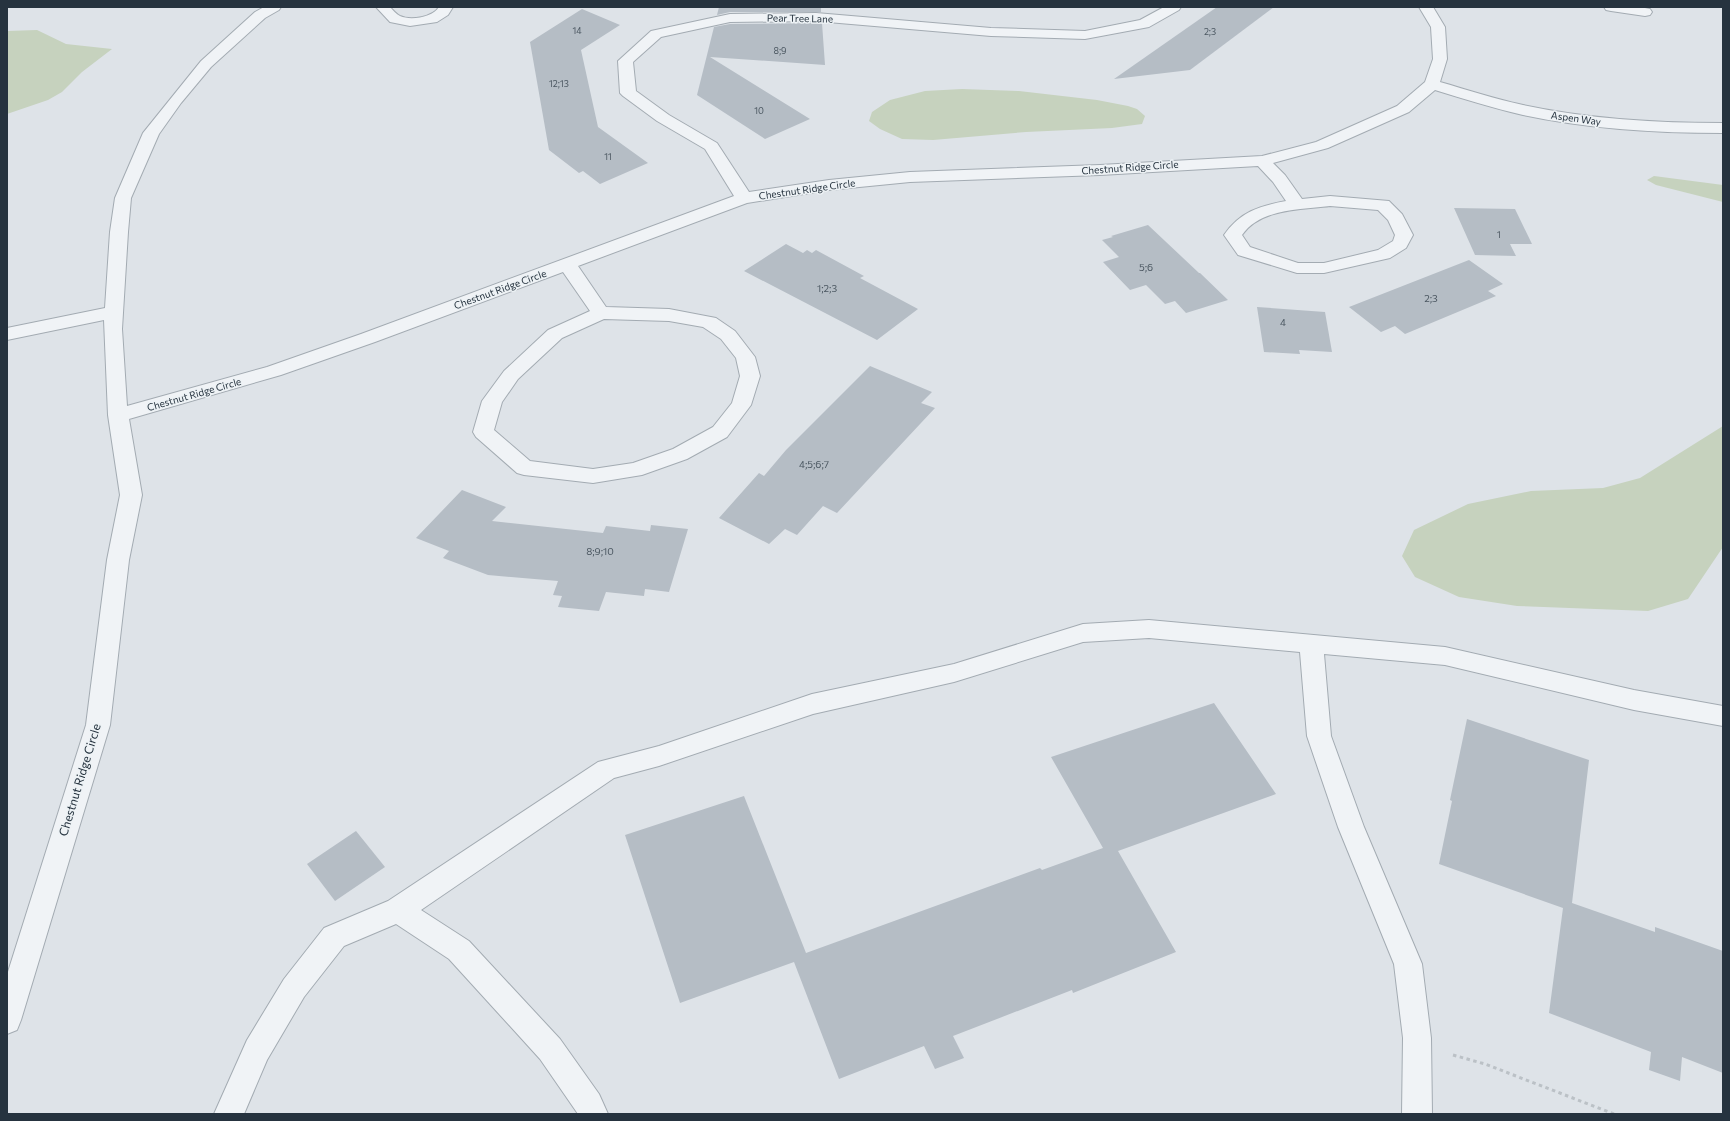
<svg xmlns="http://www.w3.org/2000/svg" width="1730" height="1121" viewBox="0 0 1730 1121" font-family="Commissioner,sans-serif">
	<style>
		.green { fill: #c6d2be }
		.building { fill: #b5bdc5 }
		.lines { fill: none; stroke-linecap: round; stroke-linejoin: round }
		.minor-casing { stroke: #a3abb2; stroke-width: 2 }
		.path { stroke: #bbc1c6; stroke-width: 3; stroke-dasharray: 3.5 3.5; stroke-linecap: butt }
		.minor { fill: #f0f3f6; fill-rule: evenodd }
		.labels { text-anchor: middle; stroke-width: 3; stroke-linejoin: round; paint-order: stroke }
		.far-number-label { font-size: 9px; fill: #4a5660 }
		.far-street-label { font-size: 10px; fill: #26333f; stroke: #edf2f5 }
		.number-label { font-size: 10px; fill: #4a5660 }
		.street-label { font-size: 12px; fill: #26333f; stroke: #edf2f5 }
	</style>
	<rect width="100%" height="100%" fill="#dee3e8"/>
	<!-- green -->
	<g class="green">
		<path d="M37,30L66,44L112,49L82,72L62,92L48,100L7,114V31Z"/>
		<path d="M962,89L1019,91L1097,100L1128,106L1137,109L1145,116L1142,124L1112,128L1026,132L933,140L902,139L880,129L869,121L872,112L890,100L925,91Z"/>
		<path d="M1654,176L1723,185V202L1656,185L1647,180Z"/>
		<path d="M1723,426V547L1688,599L1648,611L1517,606L1459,597L1415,577L1402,556L1414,530L1468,504L1531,491L1603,488L1640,478Z"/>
	</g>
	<!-- building -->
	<g class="building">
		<path d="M719,7H821V12H730L717,15Z"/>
		<path d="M1217,7H1274L1190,70L1114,79Z"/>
		<path d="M582,9L620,25L581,50L598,127L648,163L600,184L583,171L579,173L549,150L530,42Z"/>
		<path d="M822,23L825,65L710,57L810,119L765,139L697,95L714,27L730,24Z"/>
		<path d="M1454,208L1515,209L1532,244H1510L1516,256L1475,255Z"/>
		<path d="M1148,225L1199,273H1200L1228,300L1186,313L1175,301L1165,304L1146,285L1130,290L1103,262L1119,257L1102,240L1113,237L1111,236Z"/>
		<path d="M786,244L803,253L807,250L812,253L816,250L864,276L860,278L918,309L877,340L744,271Z"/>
		<path d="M1469,260L1503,284L1488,291L1496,296L1405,334L1395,326L1381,332L1349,307Z"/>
		<path d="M1257,307L1325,312L1332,352L1299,350L1300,354L1264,352Z"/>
		<path d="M870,366L932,392L921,403L935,408L837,513L823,506L797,535L785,529L769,544L719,518L759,473L764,476L786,450Z"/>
		<path d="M462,490L506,507L492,521L603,533L606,526L650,531L651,525L688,529L669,592L645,589L644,596L606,592L599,611L558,607L562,596L553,595L558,581L488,575L443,558L449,551L416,538Z"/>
		<path d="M1214,703L1276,794L1118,851L1176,952L1073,993L1072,990L953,1036L964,1058L935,1069L924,1046L839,1079L794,962L680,1003L625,835L744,796L806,953L1040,868L1042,870L1103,848L1051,757Z"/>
		<path d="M1467,719L1589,760L1572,903L1655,932V927L1723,951V1073L1682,1057L1680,1081L1649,1070L1651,1052L1549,1013L1563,908L1439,864L1452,801L1450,800Z"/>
		<path d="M356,831L385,867L335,901L307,864Z"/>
	</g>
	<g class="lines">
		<!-- minor casing -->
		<g class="minor-casing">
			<g id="minor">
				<path d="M264,7H281L279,10L265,18L211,67L181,103L159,134L131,198L128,232L122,329L127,406L267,367L361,334L734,196L705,149L657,121L623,96L620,93L618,61L651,31L730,14L816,13L991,28L1085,31L1140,20L1164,7H1181L1179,10L1149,27L1085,39L991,36L816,21L730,22L661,37L633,62L636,91L669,115L717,143L749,192L829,180L910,172L1100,165L1262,156L1316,142L1397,106L1425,82L1433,59L1431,27L1419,7H1433L1445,27L1447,59L1440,82C1468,90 1495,99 1523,105C1588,119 1656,123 1723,123V133C1656,133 1588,129 1523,115C1493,108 1464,99 1435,90L1409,112L1328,148L1273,163L1285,175L1302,199L1330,196L1389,201L1402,214L1413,235L1406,248L1390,258L1324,273H1297L1238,255L1224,235C1240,212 1259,206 1286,201L1273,182L1258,166L1100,175L910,182L829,190L747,203L578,266L606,307L669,309L716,318L735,331L755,357L760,376L751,405L727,437L687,459L642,475L593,483L524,475L517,473L476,437L473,432L482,401L504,371L548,330L590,311L563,272L375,342L281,375L129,419L142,495L129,560L110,725L21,1020L17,1030L7,1034V975L86,725L107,560L120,495L108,415L104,320L7,340V328L105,308L110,232L115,198L143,133L201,61L255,12ZM1330,206L1378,210L1388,220L1395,235L1393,241L1378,250L1324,263H1298L1250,247L1242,235C1261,208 1301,210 1330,206ZM604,319L669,321L703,327L721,339L736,358L740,376L732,403L713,427L673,449L633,463L593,469L530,461L494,430L502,402L518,379L562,338Z"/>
				<path d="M376,7H390C393,10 396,14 400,16C411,21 433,17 439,7H453L448,15L437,22L410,26L390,22Z"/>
				<path d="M1604,7H1640L1650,9L1652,12L1650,15L1645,16L1611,11L1606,10Z"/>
				<path d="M1149,620L1445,647L1634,690L1723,706V726L1634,710L1445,665L1324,654L1331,736L1364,827L1422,964L1431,1038L1432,1114H1402L1403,1038L1394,964L1338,827L1307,736L1300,652L1149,638L1083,642L954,682L813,714L659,766L614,778L421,910L469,941L560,1039L599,1094L608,1114H578L540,1059L449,959L396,924L344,946L304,997L267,1060L244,1114H214L247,1040L284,979L324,928L388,901L598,762L659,746L812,694L954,664L1083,624Z"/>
			</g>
		</g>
		<!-- path -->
		<path class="path" d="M1453,1055L1485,1064L1614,1114"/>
		<!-- minor -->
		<use href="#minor" class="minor"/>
	</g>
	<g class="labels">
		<!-- far-number labels -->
		<g class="far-number-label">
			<text x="577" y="34">14</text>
			<text x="1210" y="35">2;3</text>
			<text x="780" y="54">8;9</text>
			<text x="559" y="87">12;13</text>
			<text x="759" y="114">10</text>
			<text x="608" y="160">11</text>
			<text x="1499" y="238">1</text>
		</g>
		<!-- far-street labels -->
		<g class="far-street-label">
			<text transform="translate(800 18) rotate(1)" y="4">Pear Tree Lane</text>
			<text transform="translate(1576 118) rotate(8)" y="4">Aspen Way</text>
			<text transform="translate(1130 167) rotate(-4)" y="4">Chestnut Ridge Circle</text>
			<text transform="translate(807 189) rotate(-8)" y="4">Chestnut Ridge Circle</text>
			<text transform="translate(500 289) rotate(-20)" y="4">Chestnut Ridge Circle</text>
			<text transform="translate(194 394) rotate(-16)" y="4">Chestnut Ridge Circle</text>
		</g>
		<!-- number labels -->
		<g class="number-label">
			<text x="1146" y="271">5;6</text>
			<text x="827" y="292">1;2;3</text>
			<text x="1431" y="302">2;3</text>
			<text x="1283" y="326">4</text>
			<text x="814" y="468">4;5;6;7</text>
			<text x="600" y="555">8;9;10</text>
		</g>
		<!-- street labels -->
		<g class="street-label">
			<text transform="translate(80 780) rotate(-73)" y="4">Chestnut Ridge Circle</text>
		</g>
	</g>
	<!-- border -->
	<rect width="1730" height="1121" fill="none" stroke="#26333f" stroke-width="16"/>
</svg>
